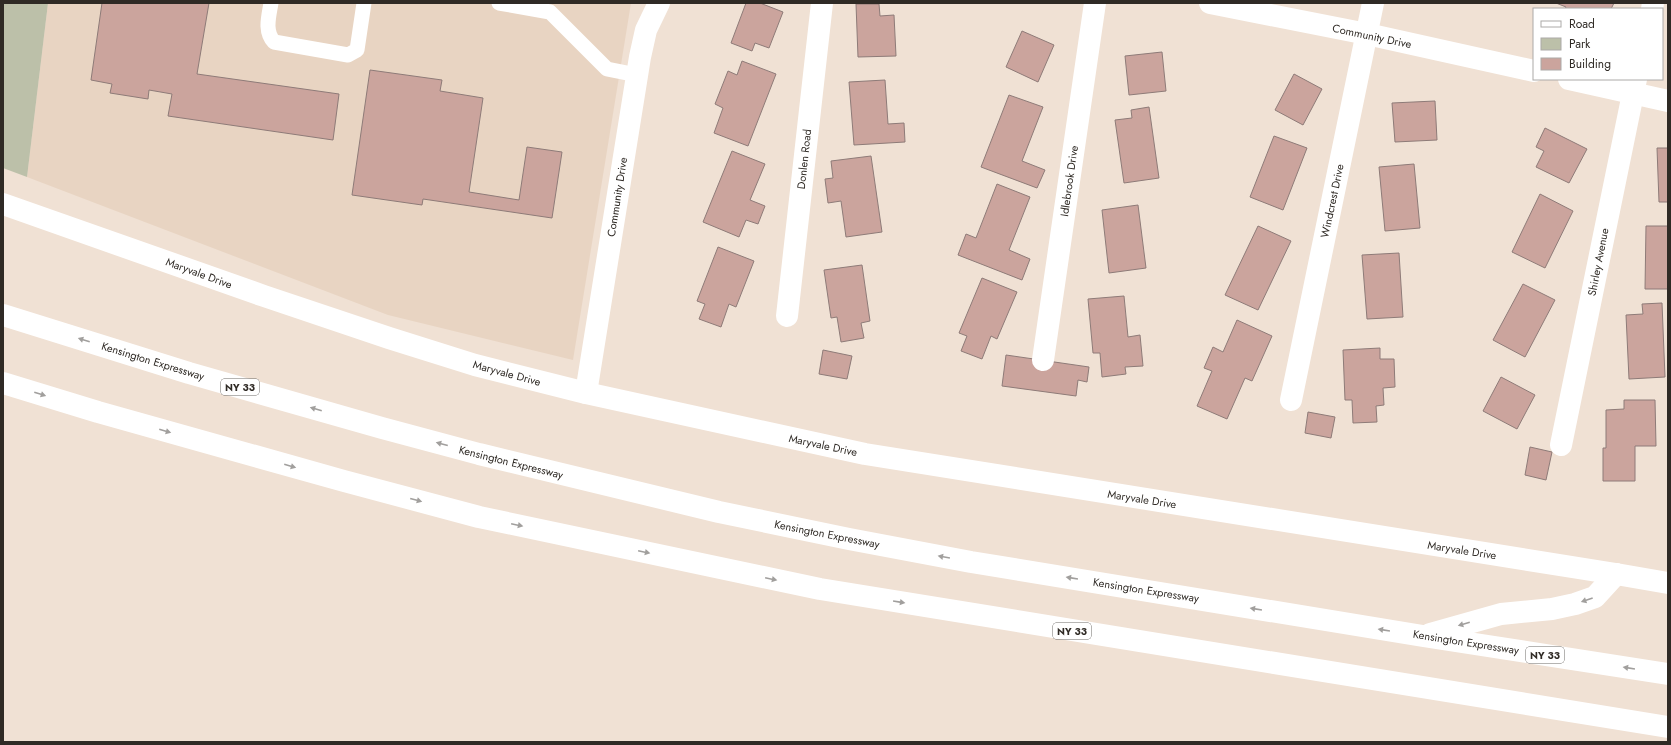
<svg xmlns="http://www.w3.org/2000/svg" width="1671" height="745" viewBox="0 0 1671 745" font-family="Jost,sans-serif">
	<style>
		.built { fill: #e8d4c2 }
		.green { fill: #bcc0a9 }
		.building { fill: #cba49d; stroke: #8e7b78 }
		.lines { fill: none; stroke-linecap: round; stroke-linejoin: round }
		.service { stroke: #fff; stroke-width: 15 }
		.minor { stroke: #fff; stroke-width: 22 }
		.tertiary { stroke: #fff; stroke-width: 22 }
		.motorway { stroke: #fff; stroke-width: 22 }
		.oneway { fill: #a19f9d }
		.labels { text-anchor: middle; stroke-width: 3; stroke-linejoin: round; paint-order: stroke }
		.shield { fill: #fff; stroke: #6d6a66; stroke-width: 1 }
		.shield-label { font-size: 10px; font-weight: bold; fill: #2f2a25 }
		.street-label { font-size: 11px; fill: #2f2a25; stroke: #fff }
	</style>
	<rect width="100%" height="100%" fill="#f0e1d4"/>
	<!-- built -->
	<path class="built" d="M48,3H631L573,360L388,315L27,177Z"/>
	<!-- green -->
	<path class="green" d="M3,3H48L27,177L3,168Z"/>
	<!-- building -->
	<g class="building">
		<path d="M102,3H209L197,74L339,94L333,140L168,116L172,94L149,90L148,99L110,93L112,84L91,80Z"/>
		<path d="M746,3H760L783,12L769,48L755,43L752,51L731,43Z"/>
		<path d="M1556,3H1614L1611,9H1565L1566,7Z"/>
		<path d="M856,4H879L880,16L894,15L896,56L858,57Z"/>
		<path d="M1022,31L1054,45L1038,82L1006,67Z"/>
		<path d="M1162,52L1166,91L1129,95L1125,56Z"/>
		<path d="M742,61L776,74L748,146L714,133L723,108L715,104L728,71L737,75Z"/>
		<path d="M370,70L442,80L440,91L483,98L469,192L519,200L527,147L562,152L552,218L423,199L422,205L352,195Z"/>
		<path d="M1294,74L1322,89L1303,125L1275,110Z"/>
		<path d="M885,80L888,124L904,123L905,142L854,145L849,82Z"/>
		<path d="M1009,95L1043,107L1022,161L1045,170L1037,188L981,167Z"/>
		<path d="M1435,101L1437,140L1395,142L1392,103Z"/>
		<path d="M1149,107L1159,178L1124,183L1115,120L1132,118L1131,110Z"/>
		<path d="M1545,128L1587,149L1569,183L1536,167L1544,151L1536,147Z"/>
		<path d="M1274,136L1307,148L1283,210L1250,197Z"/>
		<path d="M1657,148H1668V202H1659Z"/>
		<path d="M732,151L765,164L750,200L765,206L758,224L746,220L739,237L703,222Z"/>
		<path d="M871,156L882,232L846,237L841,201L828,203L825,179L833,178L831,161Z"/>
		<path d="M1414,164L1420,228L1385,231L1379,167Z"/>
		<path d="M997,184L1030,197L1009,250L1030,259L1022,280L958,255L966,234L976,238Z"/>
		<path d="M1540,194L1573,211L1545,268L1512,252Z"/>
		<path d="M1138,205L1146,268L1109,273L1102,210Z"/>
		<path d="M1258,226L1291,241L1258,310L1225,295Z"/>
		<path d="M1646,226H1668V289H1645Z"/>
		<path d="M718,247L754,261L736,307L729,304L721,327L699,319L705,304L697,301Z"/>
		<path d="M1399,253L1403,317L1367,319L1362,255Z"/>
		<path d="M862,265L870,321L861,323L864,338L841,342L837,317L831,318L824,270Z"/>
		<path d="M982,278L1017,292L997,339L991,336L982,359L961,351L967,336L959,333Z"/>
		<path d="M1523,284L1555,300L1525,357L1493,340Z"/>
		<path d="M1124,296L1128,337L1140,335L1143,366L1125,367L1126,374L1102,377L1100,353H1093L1088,299Z"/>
		<path d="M1662,303L1665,377L1629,379L1626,315L1643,314L1642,304Z"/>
		<path d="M1237,320L1272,336L1252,381L1245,378L1227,419L1197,406L1212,371L1204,368L1213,347L1223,352Z"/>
		<path d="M1380,348V359H1394L1395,387L1383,388L1384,405L1376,406L1377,422L1353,423L1352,400H1345L1343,350Z"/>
		<path d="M823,350L852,356L847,379L819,374Z"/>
		<path d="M1006,355L1089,367L1087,382L1078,380L1076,396L1002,386Z"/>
		<path d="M1501,377L1535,395L1517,429L1483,411Z"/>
		<path d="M1624,400H1655L1656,446H1635V481H1603V448H1606V410L1624,409Z"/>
		<path d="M1308,412L1335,417L1331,438L1305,433Z"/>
		<path d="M1530,447L1552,452L1546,480L1525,475Z"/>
	</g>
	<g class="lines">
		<!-- service -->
		<g class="service">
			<path d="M271,3C269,16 264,31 274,42L348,55L357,50L364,3"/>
			<path d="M499,3L550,12L607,69L637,75"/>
		</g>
		<!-- minor -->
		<g class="minor">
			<path d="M1210,3L1367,34L1534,71"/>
			<path d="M1652,9L1653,3"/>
			<path d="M1569,79L1668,101"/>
			<path d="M3,204L264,296L389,338L475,365L586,393L865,454L1616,574"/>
			<path d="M787,316L822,3"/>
			<path d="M1043,360L1095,3"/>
			<path d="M586,393L640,57L646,30L659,3"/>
			<path d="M1291,400L1373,3"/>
			<path d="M1561,445L1636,79"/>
		</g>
		<!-- tertiary -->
		<path class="tertiary" d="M1616,574L1668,583"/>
		<!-- motorway -->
		<g class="motorway">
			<path d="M3,315L189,373L382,428L479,454L719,512L849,539L971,562L1423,636L1668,674"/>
			<path d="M3,383L98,412L344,481L479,517L820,589L1668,727"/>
			<path d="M1430,634L1501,614L1552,609L1575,604L1595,597L1616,574"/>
		</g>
	</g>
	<!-- one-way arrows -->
	<defs><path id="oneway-solid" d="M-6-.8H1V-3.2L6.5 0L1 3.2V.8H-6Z"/></defs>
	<g class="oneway">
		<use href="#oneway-solid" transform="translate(84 340) rotate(-163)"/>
		<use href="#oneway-solid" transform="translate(40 394) rotate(17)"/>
		<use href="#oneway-solid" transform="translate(316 409) rotate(-164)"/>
		<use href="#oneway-solid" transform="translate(165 431) rotate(16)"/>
		<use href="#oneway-solid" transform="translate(442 444) rotate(-165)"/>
		<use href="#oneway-solid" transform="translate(290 466) rotate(16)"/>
		<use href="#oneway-solid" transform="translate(416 500) rotate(15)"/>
		<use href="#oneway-solid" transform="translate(517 525) rotate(12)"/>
		<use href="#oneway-solid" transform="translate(644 552) rotate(12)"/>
		<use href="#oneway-solid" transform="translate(944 557) rotate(-170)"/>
		<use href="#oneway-solid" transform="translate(1072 578) rotate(-171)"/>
		<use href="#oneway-solid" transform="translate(771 579) rotate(12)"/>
		<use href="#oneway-solid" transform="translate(1587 600) rotate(161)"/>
		<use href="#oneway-solid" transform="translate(899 602) rotate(9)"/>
		<use href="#oneway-solid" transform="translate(1256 609) rotate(-171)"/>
		<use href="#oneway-solid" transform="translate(1464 624) rotate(164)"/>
		<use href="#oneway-solid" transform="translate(1384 630) rotate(-171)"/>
		<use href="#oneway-solid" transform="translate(1629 668) rotate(-171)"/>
	</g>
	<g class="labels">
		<!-- shield labels -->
		<g class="shield">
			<rect x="221" y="379" width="38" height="16" rx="3"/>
			<rect x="1053" y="623" width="38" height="16" rx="3"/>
			<rect x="1526" y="647" width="38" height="16" rx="3"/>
		</g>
		<g class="shield-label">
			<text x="240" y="391">NY 33</text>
			<text x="1072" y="635">NY 33</text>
			<text x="1545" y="659">NY 33</text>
		</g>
		<!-- street labels -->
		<g class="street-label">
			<text transform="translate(1372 36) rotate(12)" y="4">Community Drive</text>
			<text transform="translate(804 159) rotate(-84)" y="4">Donlen Road</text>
			<text transform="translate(1069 181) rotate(-82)" y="4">Idlebrook Drive</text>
			<text transform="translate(617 197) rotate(-81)" y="4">Community Drive</text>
			<text transform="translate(1332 201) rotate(-78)" y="4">Windcrest Drive</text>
			<text transform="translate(1598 262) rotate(-79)" y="4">Shirley Avenue</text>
			<text transform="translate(199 273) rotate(20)" y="4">Maryvale Drive</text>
			<text transform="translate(153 361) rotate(17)" y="4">Kensington Expressway</text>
			<text transform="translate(507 373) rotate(15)" y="4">Maryvale Drive</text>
			<text transform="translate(823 445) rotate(12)" y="4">Maryvale Drive</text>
			<text transform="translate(511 462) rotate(14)" y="4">Kensington Expressway</text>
			<text transform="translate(1142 499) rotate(9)" y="4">Maryvale Drive</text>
			<text transform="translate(827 534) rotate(11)" y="4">Kensington Expressway</text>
			<text transform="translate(1462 550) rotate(9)" y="4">Maryvale Drive</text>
			<text transform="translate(1146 590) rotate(9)" y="4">Kensington Expressway</text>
			<text transform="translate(1466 642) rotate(9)" y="4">Kensington Expressway</text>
		</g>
	</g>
	<!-- border -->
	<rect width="1671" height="745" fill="none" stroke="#2f2a25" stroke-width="8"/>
	<!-- legend -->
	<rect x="1533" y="8" width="130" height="72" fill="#ffffff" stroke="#acaaa8"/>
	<rect x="1541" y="21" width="20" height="6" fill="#ffffff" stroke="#acaaa8"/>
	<text x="1569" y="28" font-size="12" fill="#2f2a25">Road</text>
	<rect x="1541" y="38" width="20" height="12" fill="#bcc0a9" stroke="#acaaa8"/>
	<text x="1569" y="48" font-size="12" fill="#2f2a25">Park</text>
	<rect x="1541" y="58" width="20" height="12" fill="#cba49d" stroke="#acaaa8"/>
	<text x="1569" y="68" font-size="12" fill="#2f2a25">Building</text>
</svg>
